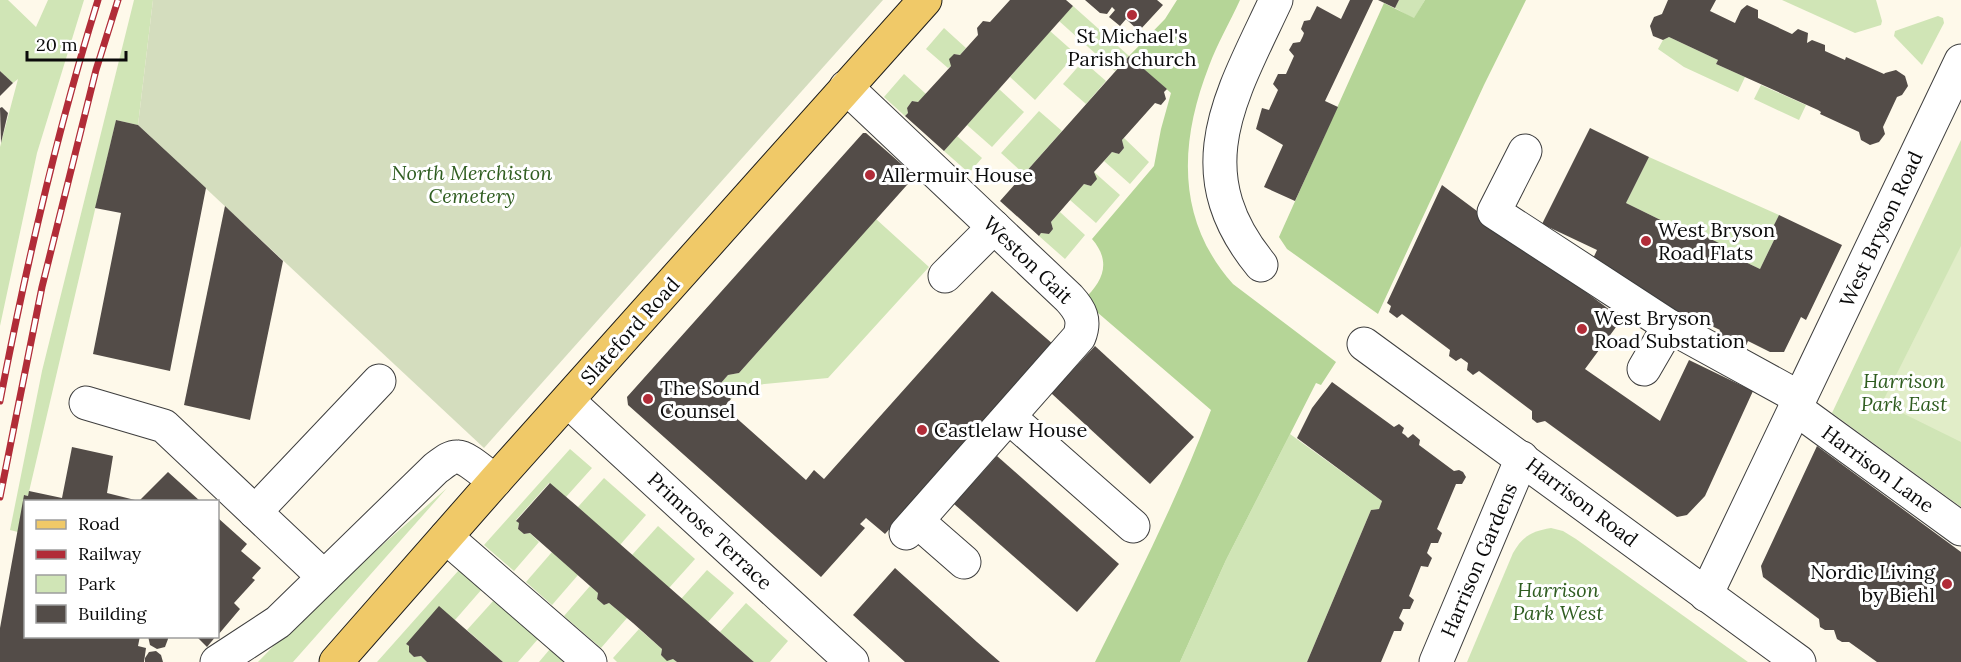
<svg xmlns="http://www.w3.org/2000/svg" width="1961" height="662" viewBox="0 0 1961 662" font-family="Lora,serif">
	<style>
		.green { fill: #d0e5b6 }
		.forest { fill: #b5d597 }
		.cemetery { fill: #d4ddbe }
		.pitch { fill: #e1edc8 }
		.building { fill: #534c48 }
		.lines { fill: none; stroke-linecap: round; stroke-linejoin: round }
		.minor-casing { stroke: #3e3e3e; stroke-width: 35 }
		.major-casing { stroke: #1c1c1c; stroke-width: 35 }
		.minor { stroke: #fff; stroke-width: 33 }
		.major { stroke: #f0c968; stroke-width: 33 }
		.rail-casing { stroke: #b12c38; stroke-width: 7 }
		.rail { stroke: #fff; stroke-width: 4.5; stroke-dasharray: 14; stroke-linecap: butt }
		.poi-dot { fill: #b12c38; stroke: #fff; stroke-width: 2 }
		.labels { text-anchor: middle; stroke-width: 6; stroke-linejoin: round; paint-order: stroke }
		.poi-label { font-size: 20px; fill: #0b0b0b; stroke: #fff; text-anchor: start }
		.park-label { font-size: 20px; font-style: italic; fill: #2f5d20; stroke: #fff }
		.street-label { font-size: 20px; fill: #0b0b0b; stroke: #fff }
	</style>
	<rect width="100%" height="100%" fill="#fef9ea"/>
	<!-- green -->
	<g class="green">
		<path d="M0,0H8L36,27L48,0H84L37,153L0,326V147L18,79L13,83L0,71Z"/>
		<path d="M134,0H153L138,125L116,120L28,496L25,495L18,532L10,530L42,371Z"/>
		<path d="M1399,0H1425L1414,19L1395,8Z"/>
		<path d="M1782,0H1876L1882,21L1881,25L1855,33Z"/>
		<path d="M1073,6L1129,56L1115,71L1059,21Z"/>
		<path d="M1938,16L1943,18L1944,23L1922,65L1894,36L1895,31Z"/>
		<path d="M944,28L966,48L960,55L954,54L951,66L948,68L926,49Z"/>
		<path d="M1050,31L1076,54L1035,100L1010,77Z"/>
		<path d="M1669,37L1718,60L1716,64L1745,77L1738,92L1684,67L1658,49L1663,40Z"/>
		<path d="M1083,61L1106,81L1086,104L1063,84Z"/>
		<path d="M904,74L926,94L918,102L912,101L907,108L908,113L905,116L884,97Z"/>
		<path d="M1761,85L1806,105L1799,120L1754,99Z"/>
		<path d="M999,89L1024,112L992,147L967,125Z"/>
		<path d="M1039,111L1062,131L1024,174L1001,153Z"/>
		<path d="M957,136L982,158L969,173L944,151Z"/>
		<path d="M1124,138L1149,162L1130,184L1104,161L1112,152L1119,154L1124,148L1122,140Z"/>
		<path d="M1961,140V507L1832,413Z"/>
		<path d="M1649,157L1779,215L1769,235L1775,238L1760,269L1718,249L1720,244L1683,226L1681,230L1626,203Z"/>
		<path d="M1094,172L1120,195L1096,223L1070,200L1084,184L1091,186Z"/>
		<path d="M1060,212L1085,235L1065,259L1039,236L1041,233L1049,234L1053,229L1051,222Z"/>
		<path d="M876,219L929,267L828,378L745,386L731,399L723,392L721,383L728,375L739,373Z"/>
		<path d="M1290,434L1382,501L1379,509L1371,510L1307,662H1180L1226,560Z"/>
		<path d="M570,449L592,468L566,497L549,483L516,520L519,523L518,529L524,534L530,533L539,542L514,571L484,545Z"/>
		<path d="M604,478L646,515L620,545L578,507Z"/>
		<path d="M447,488L293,662H258C317,600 383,545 447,488Z"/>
		<path d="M658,526L695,559L669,588L632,555Z"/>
		<path d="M1551,528L1563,531L1576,539L1748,662H1467L1513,553C1523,536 1532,531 1551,528Z"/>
		<path d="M552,552L578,575L552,605L526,582Z"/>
		<path d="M459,570L482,589L455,620L406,644L409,646V652L414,657L421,656L427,662H377Z"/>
		<path d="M707,570L734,593L708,622L681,599Z"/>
		<path d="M590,586L598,593L597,599L604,605L609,603L627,618L601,648L564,616Z"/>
		<path d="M494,600L538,639L518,662H503L467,630Z"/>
		<path d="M746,603L788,641L770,662H754L720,632Z"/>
		<path d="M639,629L662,649L661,655L667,660L673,659L677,662H617L613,658Z"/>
		<path d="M550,649L564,662H539Z"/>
	</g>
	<!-- forest -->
	<g class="forest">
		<path d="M1177,0H1240C1230,22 1217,44 1209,66C1179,143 1176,220 1233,284L1336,362L1321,385L1316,383L1226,560L1180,662H1095C1137,579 1178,497 1211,410L1083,300C1103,282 1112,262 1092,239L1154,166L1161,129L1171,93L1129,56L1165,19Z"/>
		<path d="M1425,0H1526L1484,85L1378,314L1287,249L1279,237L1384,3L1414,18Z"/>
	</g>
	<!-- cemetery -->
	<path class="cemetery" d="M153,0H883L484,448L138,125Z"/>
	<!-- pitch -->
	<path class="pitch" d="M1961,246V442L1882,403Z"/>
	<!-- building -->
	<g class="building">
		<path d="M1010,0H1066L1073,6L944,151L905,116L908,113L907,108L912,101L918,102L951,66L949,59L954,54L960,55L978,35L977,28L983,21L990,22Z"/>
		<path d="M1085,0H1157L1163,5L1139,31L1126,19L1120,26L1109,17L1115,10L1112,7L1107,14L1100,13Z"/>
		<path d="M1350,0H1373L1325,101L1338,107L1295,201L1264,187L1283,145L1256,129L1262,108L1269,110L1278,90L1273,84L1278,74H1286L1294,56L1289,50L1293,43L1300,42L1303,36L1304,33L1301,29L1304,21L1310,20L1317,6L1341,19Z"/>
		<path d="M1378,0H1399L1395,8Z"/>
		<path d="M1668,0H1716L1710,11L1735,23L1741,10L1747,5L1758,10V18L1792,34L1798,29L1808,33L1807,43L1812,40L1825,45V51L1845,60L1846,57L1884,74L1885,73L1896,70L1905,76L1908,86L1902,95L1897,97L1883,127L1885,134L1879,142L1870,145L1861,140L1859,132L1820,114L1821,112L1818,110L1716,64L1718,60L1669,37L1663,40L1653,36L1650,26L1654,17L1662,14Z"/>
		<path d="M1129,56L1167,89L1164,92L1166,99L1161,105L1155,103L1122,140L1124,148L1119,154L1112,152L1094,172L1097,179L1091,186L1084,184L1051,222L1053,229L1049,234L1041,233L1039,236L1000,201Z"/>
		<path d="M0,71L13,83L0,96Z"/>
		<path d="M2,107L8,113L1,143L0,108Z"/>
		<path d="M116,120L138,125L206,188L170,371L93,354L121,213L95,208Z"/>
		<path d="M1590,128L1649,157L1626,203L1681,230L1682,225L1721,244L1718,249L1760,269L1775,238L1769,235L1779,215L1842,245L1806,320L1801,317L1784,352H1770L1748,341L1745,348L1718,335L1720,330L1689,315L1686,319L1590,265L1597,250L1542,224Z"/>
		<path d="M863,133H866L915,176L739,373L728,375L721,383L723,392L731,399L724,407L806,480L814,470L824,479L992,291L1054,345L885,534L866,518L860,524L865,528L821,577L628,405L627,397Z"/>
		<path d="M1442,185L1622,319L1585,369L1660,421L1689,360L1753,391L1705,496L1687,515L1677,517L1545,421L1537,423L1532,419V411L1479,371L1473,375L1467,370L1468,363L1461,358L1456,361L1449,356L1450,350L1402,314L1397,318L1389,312L1391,306L1387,303Z"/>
		<path d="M225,206L283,261L250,420L184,405Z"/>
		<path d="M1095,346L1194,437L1150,484L1051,393Z"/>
		<path d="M1332,382L1394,427L1399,424L1404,428L1402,433L1405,435L1408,438L1413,434L1420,440L1419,445L1454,471L1459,470L1463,472L1466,477L1462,484H1456L1437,529L1442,533L1438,543H1431L1427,553L1432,558L1428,567L1421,566L1409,596L1414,600L1410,609H1403L1399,618L1404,623L1401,631H1394L1381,662H1307L1371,510L1379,509L1382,501L1297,438L1312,408Z"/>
		<path d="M1817,446L1961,552V662H1877L1849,642H1842L1837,639L1834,630H1825L1820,627L1819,619L1763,577L1761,566Z"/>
		<path d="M72,447L113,456L107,493L139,501L168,472L200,501H26V636H140L138,646L146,648L144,662H0V628L24,495L28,496L29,491L62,498Z"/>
		<path d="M997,456L1119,564L1077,612L954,504Z"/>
		<path d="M550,483L578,507L754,662H677L673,659L667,661L661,655L662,649L633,623L609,603L604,605L597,599L598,593L530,533L524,534L518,529L519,523L516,521Z"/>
		<path d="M218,518L247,544L241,551L261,568L252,578L255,580L234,603L240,609L218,635Z"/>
		<path d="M895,568L977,642L1000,662H905L853,615Z"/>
		<path d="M439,606L503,662H427L421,656L414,657L409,652V646L406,644Z"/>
		<path d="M148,636H168V639L165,647L157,649L150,645Z"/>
		<path d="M196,636H216L207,647Z"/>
		<path d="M156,651L161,655L163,662H145V658L149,652Z"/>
	</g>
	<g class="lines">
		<!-- minor casing -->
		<g class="minor-casing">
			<g id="minor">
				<path d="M846,87L1069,298C1080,310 1086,320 1079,337L906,533"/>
				<path d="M1525,151L1494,212L1669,326L1800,398"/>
				<path d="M1261,265C1183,170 1232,95 1276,0"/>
				<path d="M945,276L994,227"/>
				<path d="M1364,344L1799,662"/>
				<path d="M1644,369L1669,326"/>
				<path d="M568,401L852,662"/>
				<path d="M86,403L164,426L324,577"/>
				<path d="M1795,408L1961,529"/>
				<path d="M1009,417L1133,526"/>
				<path d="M255,512L379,381"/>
				<path d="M917,521L964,562"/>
				<path d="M446,537L590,662"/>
				<path d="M1706,595L1961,61"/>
				<path d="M217,662L278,622L436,468C442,464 450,456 458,457C467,457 486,475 495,481"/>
				<path d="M1436,662L1522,458"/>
			</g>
		</g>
		<!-- major casing -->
		<g class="major-casing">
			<path id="major" d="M336,662L495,481L925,0"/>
		</g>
		<!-- minor -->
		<use href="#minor" class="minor"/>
		<!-- major -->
		<use href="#major" class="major"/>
		<!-- rail casing -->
		<g class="rail-casing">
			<g id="rail">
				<path d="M0,401C26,266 57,131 98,0"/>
				<path d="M0,497L42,287L96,70L118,0"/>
			</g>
		</g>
		<!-- rail -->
		<use href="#rail" class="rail"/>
	</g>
	<!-- markers -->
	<g class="poi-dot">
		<circle cx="1132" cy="15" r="6"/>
		<circle cx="870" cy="175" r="6"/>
		<circle cx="1646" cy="241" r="6"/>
		<circle cx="1582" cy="329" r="6"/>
		<circle cx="648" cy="399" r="6"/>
		<circle cx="922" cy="430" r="6"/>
		<circle cx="1947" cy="584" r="6"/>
	</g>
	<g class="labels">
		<!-- poi labels -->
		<g class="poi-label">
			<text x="1132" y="43" text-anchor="middle">St Michael's<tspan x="1132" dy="23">Parish church</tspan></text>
			<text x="882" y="182">Allermuir House</text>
			<text x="1658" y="237">West Bryson<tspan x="1658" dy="23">Road Flats</tspan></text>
			<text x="1594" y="325">West Bryson<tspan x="1594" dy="23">Road Substation</tspan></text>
			<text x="660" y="395">The Sound<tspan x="660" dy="23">Counsel</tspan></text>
			<text x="934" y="437">Castlelaw House</text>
			<text x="1935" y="579" text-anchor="end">Nordic Living<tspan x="1935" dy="23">by Biehl</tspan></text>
		</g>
		<!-- park labels -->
		<g class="park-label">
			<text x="472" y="180">North Merchiston<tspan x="472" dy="23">Cemetery</tspan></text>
			<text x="1904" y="388">Harrison<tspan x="1904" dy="23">Park East</tspan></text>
			<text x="1558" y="597">Harrison<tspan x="1558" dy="23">Park West</tspan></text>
		</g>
		<!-- street labels -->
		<g class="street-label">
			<text transform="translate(1881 229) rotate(-65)" y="7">West Bryson Road</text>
			<text transform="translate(1028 260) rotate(44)" y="7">Weston Gait</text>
			<text transform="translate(630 331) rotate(-48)" y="7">Slateford Road</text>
			<text transform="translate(1878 469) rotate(36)" y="7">Harrison Lane</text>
			<text transform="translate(1582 502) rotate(37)" y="7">Harrison Road</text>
			<text transform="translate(710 531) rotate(43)" y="7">Primrose Terrace</text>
			<text transform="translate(1479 560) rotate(-67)" y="7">Harrison Gardens</text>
		</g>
	</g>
	<!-- legend -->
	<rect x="24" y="500" width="195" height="138" fill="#ffffff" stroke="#9d9d9d" stroke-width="1.5"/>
	<rect x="36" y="520" width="30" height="9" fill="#f0c968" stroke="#9d9d9d" stroke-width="1.5"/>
	<text x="78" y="530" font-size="18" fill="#0b0b0b">Road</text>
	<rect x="36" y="550" width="30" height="9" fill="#b12c38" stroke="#9d9d9d" stroke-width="1.5"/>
	<text x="78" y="560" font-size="18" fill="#0b0b0b">Railway</text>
	<rect x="36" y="575" width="30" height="18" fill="#d0e5b6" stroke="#9d9d9d" stroke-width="1.5"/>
	<text x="78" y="590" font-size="18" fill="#0b0b0b">Park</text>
	<rect x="36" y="605" width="30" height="18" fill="#534c48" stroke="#9d9d9d" stroke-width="1.5"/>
	<text x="78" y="620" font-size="18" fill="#0b0b0b">Building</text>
	<!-- scale -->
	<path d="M27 51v9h99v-9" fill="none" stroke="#0b0b0b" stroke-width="3"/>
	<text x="36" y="51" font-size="18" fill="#0b0b0b" stroke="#ffffff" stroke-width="4.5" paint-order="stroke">20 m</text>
</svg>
